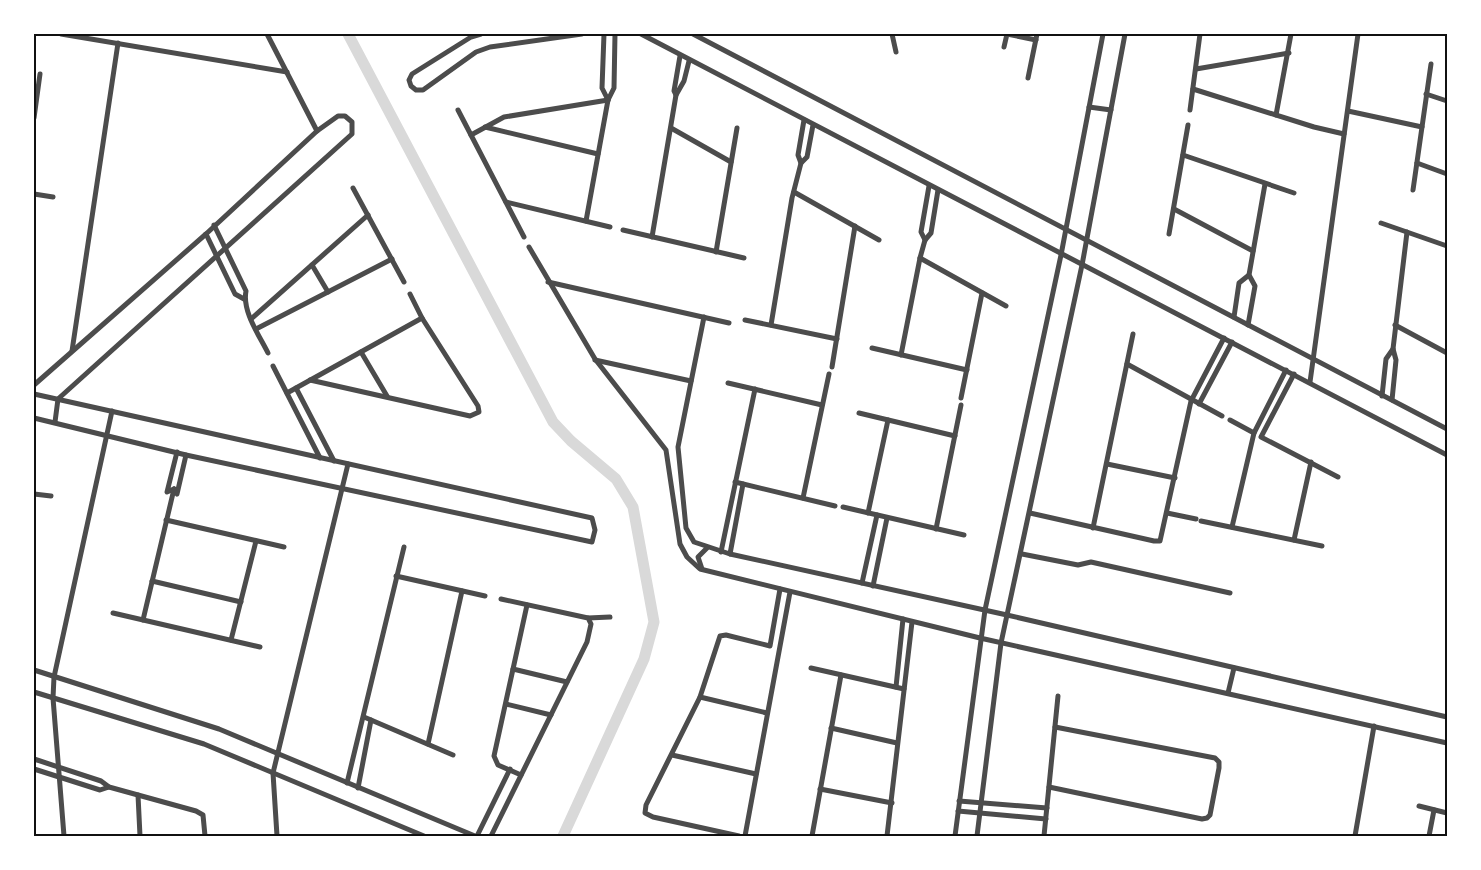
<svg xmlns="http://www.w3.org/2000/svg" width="1481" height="870" viewBox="0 0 1481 870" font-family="Jost,sans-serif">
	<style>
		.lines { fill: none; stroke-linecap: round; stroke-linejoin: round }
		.canal { stroke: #d9d9d9; stroke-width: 11 }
		.minor { stroke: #4c4c4c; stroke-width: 5 }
		.neatline { fill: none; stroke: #111; stroke-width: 2 }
	</style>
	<rect width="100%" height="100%" fill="#fff"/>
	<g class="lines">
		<!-- canal -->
		<path class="canal" d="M348,34L553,422L571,441L616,479L633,507L654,622L644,659L563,836"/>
		<!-- minor -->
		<g class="minor">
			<path d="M61,34L287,72"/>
			<path d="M267,34L317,131"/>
			<path d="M481,34L471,37L412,74L409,80L411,86L416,90H423L476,52L490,47L582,34"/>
			<path d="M604,34L602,88L608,100"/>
			<path d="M641,34L1447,455"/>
			<path d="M693,34L1447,429"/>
			<path d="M892,34L896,52"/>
			<path d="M1007,34L1036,40"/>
			<path d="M1004,47L1007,34"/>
			<path d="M1196,69L1289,53"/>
			<path d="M1028,78L1037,34"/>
			<path d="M1193,89L1314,127L1344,134"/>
			<path d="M1426,94L1447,101"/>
			<path d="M676,95L684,81L689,61"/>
			<path d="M1089,107L1111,110"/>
			<path d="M458,110L524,237"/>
			<path d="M1190,110L1200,34"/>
			<path d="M1348,111L1422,127"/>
			<path d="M1276,115L1291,34"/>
			<path d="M34,118L40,74"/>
			<path d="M485,127L598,154"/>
			<path d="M671,128L731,162"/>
			<path d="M471,135L504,117L608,100"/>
			<path d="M1183,155L1294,193"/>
			<path d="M801,163L798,155L804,120"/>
			<path d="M1417,163L1447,174"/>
			<path d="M353,188L404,282"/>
			<path d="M1413,190L1431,64"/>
			<path d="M794,192L879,240"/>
			<path d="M34,194L53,197"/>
			<path d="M506,202L610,227"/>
			<path d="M1174,209L1253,251"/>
			<path d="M586,221L608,100L614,88L615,34"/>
			<path d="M1381,223L1447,246"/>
			<path d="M214,225L246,291C242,311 259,335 268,353"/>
			<path d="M623,230L744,258"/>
			<path d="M206,234L235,294L244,299"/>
			<path d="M1169,234L1188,125"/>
			<path d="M652,237L676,95L674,91L680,56"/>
			<path d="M925,240L921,232L929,186"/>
			<path d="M529,247L595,359L666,450L680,544L687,557L700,569L980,638L1447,743"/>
			<path d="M716,252L737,128"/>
			<path d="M920,258L1006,306"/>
			<path d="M312,265L328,292"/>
			<path d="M548,282L729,323"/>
			<path d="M704,317L678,447L686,528L694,542L730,554L1007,615L1447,717"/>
			<path d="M1234,317L1239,283L1249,275"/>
			<path d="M251,319L368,215"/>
			<path d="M745,320L837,339"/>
			<path d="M771,325L792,198L801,163L807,157L813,125"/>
			<path d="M1248,325L1255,286L1249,275L1265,184"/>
			<path d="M1395,325L1447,353"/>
			<path d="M256,329L392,259"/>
			<path d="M872,348L967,370"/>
			<path d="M72,351L118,43"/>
			<path d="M361,352L387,396"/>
			<path d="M901,355L920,258L925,240L931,233L938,190"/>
			<path d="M595,360L691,381"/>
			<path d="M1127,364L1222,416"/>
			<path d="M273,366L320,458"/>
			<path d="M832,367L855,226"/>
			<path d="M1294,374L1261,437L1338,477"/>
			<path d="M310,380L470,416L479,412L478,406L422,318L410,294"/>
			<path d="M1310,382L1358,34"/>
			<path d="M728,383L822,405"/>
			<path d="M34,385L206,234L317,131L338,116H345L352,122V134L58,399L55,422"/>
			<path d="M296,388L334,461"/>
			<path d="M287,393L422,318"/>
			<path d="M34,394L592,518L595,530L592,542L186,455L34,418"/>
			<path d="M1382,396L1386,359L1393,349"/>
			<path d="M961,398L982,293"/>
			<path d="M1392,400L1396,360L1393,349L1407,232"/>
			<path d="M1199,404L1232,342"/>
			<path d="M859,413L955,436"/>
			<path d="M1230,420L1254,433"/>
			<path d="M1107,464L1175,478"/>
			<path d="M735,482L835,506"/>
			<path d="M174,489L167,492L177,452"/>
			<path d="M174,489L177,494L186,455"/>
			<path d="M34,494L51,496"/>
			<path d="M803,498L829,374"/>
			<path d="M843,507L964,535"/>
			<path d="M868,513L888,420"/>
			<path d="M1030,513L1154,541H1160L1191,401L1224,338"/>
			<path d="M1167,513L1196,519"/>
			<path d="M166,520L284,547"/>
			<path d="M1201,521L1322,546"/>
			<path d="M1232,527L1254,433L1286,370"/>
			<path d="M1093,528L1133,334"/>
			<path d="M936,529L961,405"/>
			<path d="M1294,540L1311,462"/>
			<path d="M721,552L755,389"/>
			<path d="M730,554L743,484"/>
			<path d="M1022,554L1078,565L1091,562L1230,593"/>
			<path d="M702,569L698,557L707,548"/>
			<path d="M396,576L485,596"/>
			<path d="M152,581L241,602"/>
			<path d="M862,583L877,515"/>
			<path d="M873,586L887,518"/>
			<path d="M113,613L260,647"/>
			<path d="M588,618L610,617"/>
			<path d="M143,620L174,489"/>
			<path d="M231,640L256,541"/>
			<path d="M811,668L904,689"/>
			<path d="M513,669L567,682"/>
			<path d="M34,670L219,729L475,836"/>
			<path d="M896,687L903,619"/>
			<path d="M34,692L204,744L424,836"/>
			<path d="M1228,693L1234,668"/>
			<path d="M700,697L767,713"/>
			<path d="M506,704L551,715"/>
			<path d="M364,717L453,755"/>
			<path d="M831,728L897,743"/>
			<path d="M428,744L462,591"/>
			<path d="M672,755L756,774"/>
			<path d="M34,759L101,781L109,787L196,811L203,815L205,836"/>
			<path d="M34,769L100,790L109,787"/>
			<path d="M521,775L498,765L494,756L527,605"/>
			<path d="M347,783L404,547"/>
			<path d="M1049,787L1202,819L1207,818L1210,815L1219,768V762L1215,758L1055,727"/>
			<path d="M358,788L371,720"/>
			<path d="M820,789L892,803"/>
			<path d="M138,795L140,836"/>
			<path d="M959,801L1047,808"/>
			<path d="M1419,806L1447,813"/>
			<path d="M958,811L1046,819"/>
			<path d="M64,836L53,698L54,677L112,411"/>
			<path d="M277,836L273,773L348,464"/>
			<path d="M477,836L510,769"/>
			<path d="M491,836L587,642L591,624L588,618L501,599"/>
			<path d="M739,836L653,817L645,813L646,805L700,697L720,636L726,635L770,646L780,589"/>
			<path d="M745,836L790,592"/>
			<path d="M812,836L841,675"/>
			<path d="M887,836L912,622"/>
			<path d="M955,836L985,610L1061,255L1103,34"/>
			<path d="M977,836L1001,643L1082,265L1125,34"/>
			<path d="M1044,836L1058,696"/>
			<path d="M1355,836L1374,726"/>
			<path d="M1429,836L1434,810"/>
		</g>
	</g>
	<!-- border -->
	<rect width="1481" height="870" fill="none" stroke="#ffffff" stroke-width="70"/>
	<rect x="35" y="35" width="1411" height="800" class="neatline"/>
</svg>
